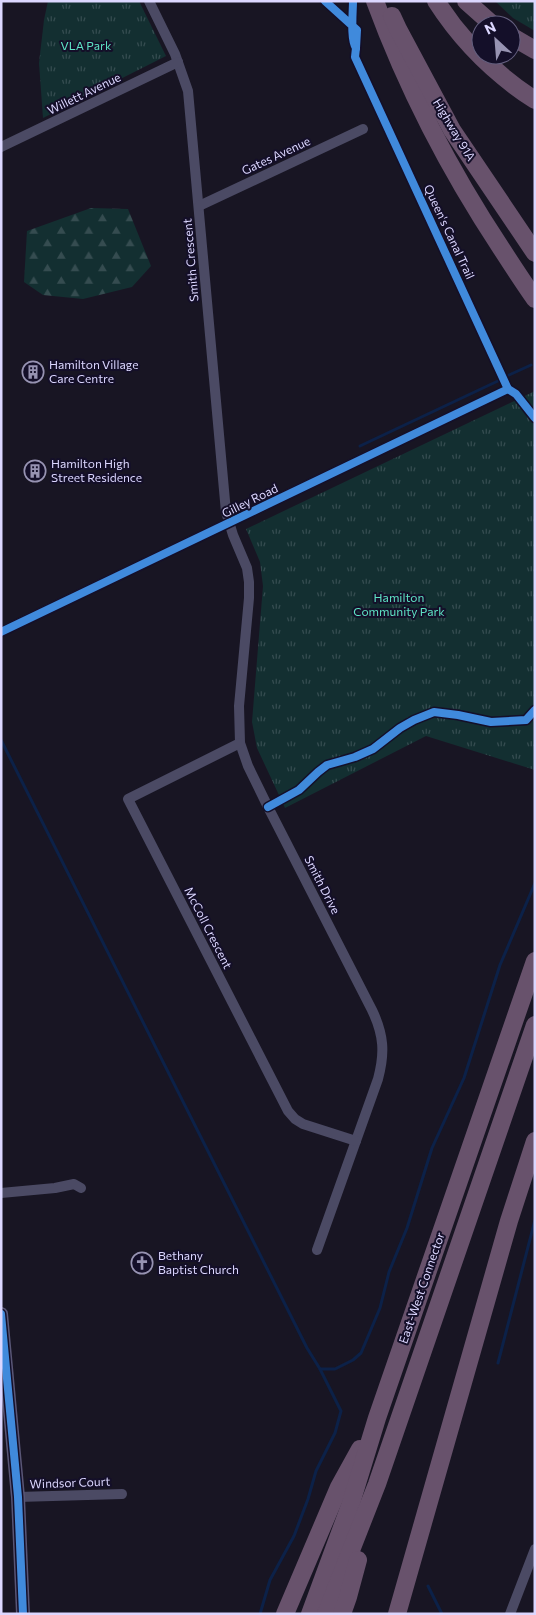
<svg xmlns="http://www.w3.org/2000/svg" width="536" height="1615" viewBox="0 0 536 1615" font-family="Commissioner,sans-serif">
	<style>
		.forest { fill: url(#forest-firs) }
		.park { fill: url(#park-tufts) }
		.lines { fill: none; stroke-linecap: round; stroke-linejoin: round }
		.stream { stroke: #0c2148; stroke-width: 3 }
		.street { stroke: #4b4a64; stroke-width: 10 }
		.secondary { stroke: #595676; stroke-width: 14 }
		.highway { stroke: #68526c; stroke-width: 18 }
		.cycleway-casing { stroke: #140f29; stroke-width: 11 }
		.cycleway { stroke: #408adc; stroke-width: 8 }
		.labels { text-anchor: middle; stroke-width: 4; stroke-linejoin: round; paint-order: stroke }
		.park-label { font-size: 12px; fill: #5ee4c5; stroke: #140f29 }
		.street-label { font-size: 12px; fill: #dcd7ff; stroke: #140f29 }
		.poi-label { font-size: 12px; fill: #dcd7ff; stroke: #140f29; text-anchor: start }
	</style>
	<defs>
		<pattern id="forest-firs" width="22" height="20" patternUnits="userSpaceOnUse" patternTransform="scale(1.25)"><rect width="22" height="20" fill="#132f31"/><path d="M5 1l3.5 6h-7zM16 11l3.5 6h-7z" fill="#354c50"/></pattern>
		<pattern id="park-tufts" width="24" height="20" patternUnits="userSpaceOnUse" patternTransform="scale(1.25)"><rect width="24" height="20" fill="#132f31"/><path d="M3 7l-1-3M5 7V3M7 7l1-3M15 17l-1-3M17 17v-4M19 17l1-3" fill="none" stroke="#354c50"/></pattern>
	</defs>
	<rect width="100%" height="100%" fill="#181523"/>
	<!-- forest -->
	<path class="forest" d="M91,208L128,209L151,266L132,287L83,299L43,295L24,282L27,231Z"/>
	<!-- park -->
	<g class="park">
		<path d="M48,1H139L166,56L43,118L39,63L44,20Z"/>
		<path d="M495,1H535V31L513,18Z"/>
		<path d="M535,391V770L426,736L285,808L257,748L252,722L263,586L260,562L246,529Z"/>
	</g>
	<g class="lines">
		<!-- stream -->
		<g class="stream">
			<path d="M509,375L531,365"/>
			<path d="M360,446L500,380"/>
			<path d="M1,740L307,1348L320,1369L341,1411L335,1433L316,1471L308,1499L294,1536L270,1580L260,1614"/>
			<path d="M498,1363L535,1220"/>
			<path d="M320,1369H335L353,1360L361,1353L380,1308L389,1272L407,1228L432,1148L464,1078L500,965L535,883"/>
			<path d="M428,1586L442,1614"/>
		</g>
		<!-- street -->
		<g class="street">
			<path d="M149,1L175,54L188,91L226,512L233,535L247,568L249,582V598L239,706L240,743L248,766L268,807L372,1010C384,1035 385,1053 378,1079L317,1250"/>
			<path d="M1,147L178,62"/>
			<path d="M199,206L363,129"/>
			<path d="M1,632L508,389"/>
			<path d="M240,743L128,799L288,1111L295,1119L303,1124L356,1141"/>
			<path d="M1,1193L55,1188L74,1184L81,1188"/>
			<path d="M18,1497L122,1494"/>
			<path d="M510,1614L535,1549"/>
		</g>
		<!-- secondary -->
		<path class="secondary" d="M1,1314L18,1497L23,1614"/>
		<!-- highway -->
		<g class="highway">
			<path d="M375,1C407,88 450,171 501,248C512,265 523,282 535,299"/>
			<path d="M436,1C461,40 496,75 535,100"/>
			<path d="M466,1L493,25"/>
			<path d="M392,16L398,29L452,130L535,253"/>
			<path d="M511,36L535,50"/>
			<path d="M285,1614L339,1487L360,1449"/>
			<path d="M310,1614L351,1503L377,1418L535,961"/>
			<path d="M326,1614L377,1484L535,1025"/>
			<path d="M342,1614L348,1597L358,1560"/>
			<path d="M397,1614L509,1221L535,1141"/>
		</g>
		<!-- cycleway casing -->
		<g class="cycleway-casing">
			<g id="cycleway">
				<path d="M325,1L357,30L356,48C350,39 353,12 353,1"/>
				<path d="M356,48L355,57L508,389L516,394L535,418"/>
				<path d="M1,632L508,389"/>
				<path d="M268,807L299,790L318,772L327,765L355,757L373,749L400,728L414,720L434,712L458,715L491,722L526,720L535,710"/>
				<path d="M1,1314L18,1497L23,1614"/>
			</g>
		</g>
		<!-- cycleway -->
		<use href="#cycleway" class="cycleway"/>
	</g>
	<!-- icons -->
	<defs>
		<g id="building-ring" transform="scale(1.125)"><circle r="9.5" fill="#140f29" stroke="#9793b2" stroke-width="1.5"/><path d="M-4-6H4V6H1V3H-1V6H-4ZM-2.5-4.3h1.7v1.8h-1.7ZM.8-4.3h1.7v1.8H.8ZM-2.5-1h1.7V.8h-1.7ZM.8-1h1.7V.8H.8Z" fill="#9793b2"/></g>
		<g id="church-ring" transform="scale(1.125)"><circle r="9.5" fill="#140f29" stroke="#9793b2" stroke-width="1.5"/><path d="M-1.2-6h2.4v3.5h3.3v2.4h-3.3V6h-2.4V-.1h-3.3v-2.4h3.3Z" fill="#9793b2"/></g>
	</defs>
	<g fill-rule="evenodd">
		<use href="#building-ring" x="33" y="372"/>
		<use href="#building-ring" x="35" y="471"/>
		<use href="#church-ring" x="142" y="1263"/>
	</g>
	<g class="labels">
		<!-- park labels -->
		<g class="park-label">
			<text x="86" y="50">VLA Park</text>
			<text x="399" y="602">Hamilton<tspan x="399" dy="14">Community Park</tspan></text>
		</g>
		<!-- street labels -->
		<g class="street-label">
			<text transform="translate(84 94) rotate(-26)" y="4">Willett Avenue</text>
			<text transform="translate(454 130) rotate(59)" y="4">Highway 91A</text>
			<text transform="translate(276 156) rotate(-25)" y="4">Gates Avenue</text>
			<text transform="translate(449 232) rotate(65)" y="4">Queen's Canal Trail</text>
			<text transform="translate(191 260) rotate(-95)" y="4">Smith Crescent</text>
			<text transform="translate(250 501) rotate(-26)" y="4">Gilley Road</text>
			<text transform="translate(322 885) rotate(63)" y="4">Smith Drive</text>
			<text transform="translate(208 928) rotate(63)" y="4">McColl Crescent</text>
			<text transform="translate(422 1288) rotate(-71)" y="4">East-West Connector</text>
			<text transform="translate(70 1483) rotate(-2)" y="4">Windsor Court</text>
		</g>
		<!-- poi labels -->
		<g class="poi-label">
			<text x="49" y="369">Hamilton Village<tspan x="49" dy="14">Care Centre</tspan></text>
			<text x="51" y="468">Hamilton High<tspan x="51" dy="14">Street Residence</tspan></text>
			<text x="158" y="1260">Bethany<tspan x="158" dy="14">Baptist Church</tspan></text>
		</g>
	</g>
	<!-- border -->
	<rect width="536" height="1615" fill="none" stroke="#dcd7ff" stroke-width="5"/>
	<!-- north arrow -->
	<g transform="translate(496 40) rotate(334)"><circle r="24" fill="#140f29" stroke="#645f7f"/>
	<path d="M0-4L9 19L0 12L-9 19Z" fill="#9793b2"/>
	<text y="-8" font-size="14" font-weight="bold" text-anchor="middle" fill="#dcd7ff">N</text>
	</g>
</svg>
